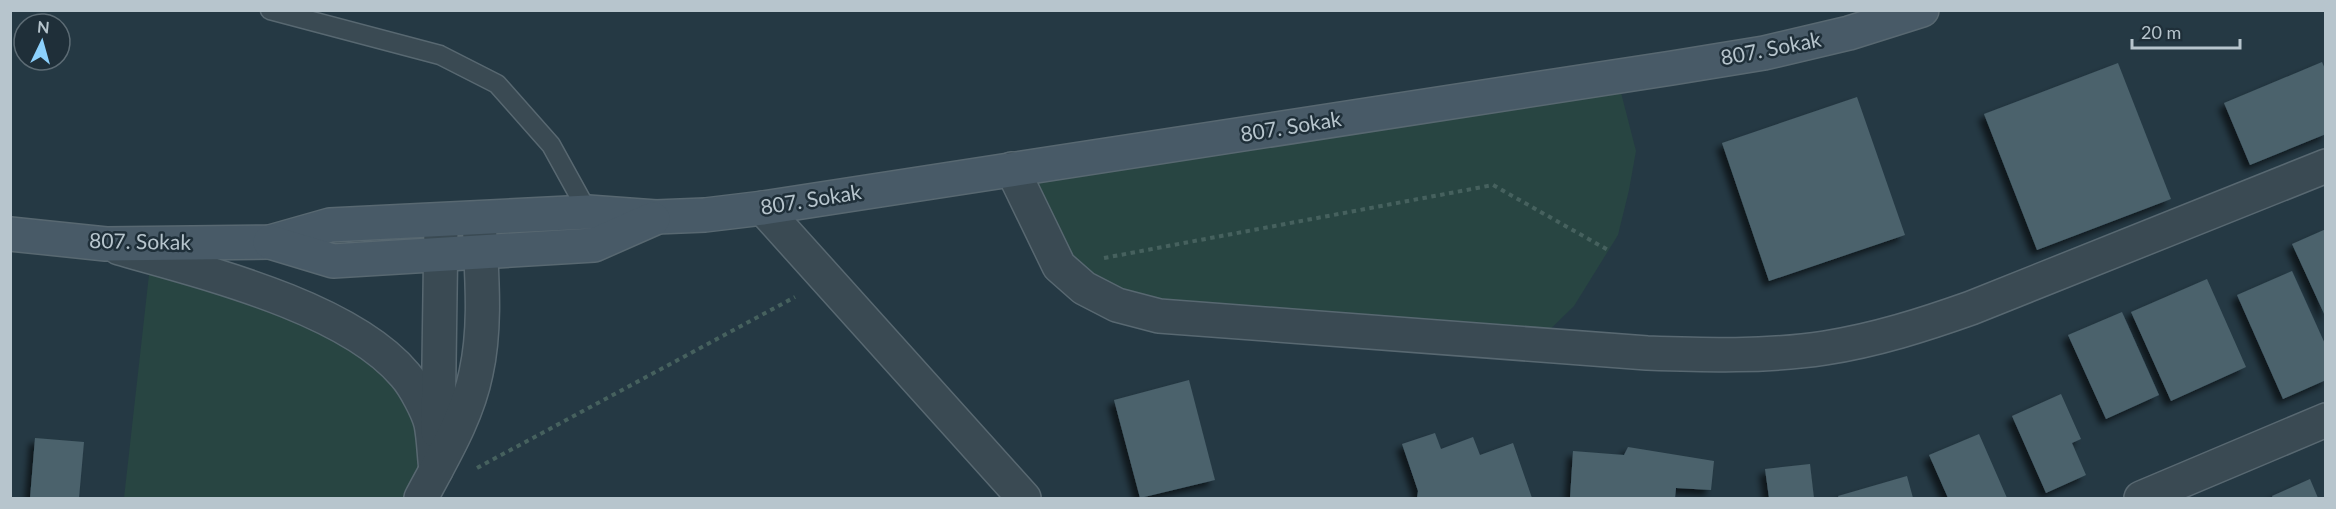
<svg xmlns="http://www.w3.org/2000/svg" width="2336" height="509" viewBox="0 0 2336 509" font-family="Lato,sans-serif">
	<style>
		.green { fill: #284542 }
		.building { fill: #4b626c; filter: url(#shadow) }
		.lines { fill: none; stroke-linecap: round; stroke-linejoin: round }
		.service-casing { stroke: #586871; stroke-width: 21 }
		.minor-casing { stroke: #586871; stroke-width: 36 }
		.tertiary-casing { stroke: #586871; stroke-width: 36 }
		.secondary-casing { stroke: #586871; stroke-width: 36 }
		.path { stroke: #46615e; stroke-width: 4; stroke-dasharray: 4.5 4.5; stroke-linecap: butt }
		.service { stroke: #3a4a53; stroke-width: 18 }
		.minor { stroke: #3a4a53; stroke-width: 33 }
		.tertiary { stroke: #3a4a53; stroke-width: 33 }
		.secondary { stroke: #485a67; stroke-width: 33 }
		.labels { text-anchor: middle; stroke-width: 5; stroke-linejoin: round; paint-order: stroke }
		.street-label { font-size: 21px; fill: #b7c5cd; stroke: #1f2f39 }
	</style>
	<defs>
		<filter id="shadow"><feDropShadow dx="-5.5" dy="5.5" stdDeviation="3" flood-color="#0009"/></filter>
	</defs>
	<rect width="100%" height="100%" fill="#253944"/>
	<!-- green -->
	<g class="green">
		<path d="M1617,77L1636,151L1629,190L1618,235L1574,306L1534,345L1159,316L1084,288L1012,169Z"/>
		<path d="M151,257L283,300L416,393L421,498H124Z"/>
	</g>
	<!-- building -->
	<g class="building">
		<path d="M2322,62L2326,71V134L2250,165L2224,103Z"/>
		<path d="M2118,63L2171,199L2037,250L1984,114Z"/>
		<path d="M1857,97L1905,235L1769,281L1722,143Z"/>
		<path d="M2326,229V318L2292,244Z"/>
		<path d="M2292,271L2326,346V380L2283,399L2237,295Z"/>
		<path d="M2207,279L2246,367L2171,401L2131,312Z"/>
		<path d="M2122,312L2159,395L2106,419L2068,335Z"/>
		<path d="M1189,380L1215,480L1140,498L1114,400Z"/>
		<path d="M2061,394L2081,439L2072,443L2086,475L2046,493L2012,416Z"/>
		<path d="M1435,433L1441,449L1473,437L1480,455L1513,443L1532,498H1417L1418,491L1402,444Z"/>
		<path d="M1979,434L2007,498H1948L1929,455Z"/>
		<path d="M35,438L84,442L79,498H30Z"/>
		<path d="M1628,447L1714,461L1711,490L1676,488L1675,498H1570L1573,451L1624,455Z"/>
		<path d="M1810,464L1814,498H1769L1765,469Z"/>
		<path d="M1907,476L1913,498H1839L1838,496Z"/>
		<path d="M2310,479L2318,498H2273L2272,496Z"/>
	</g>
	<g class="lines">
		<!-- service casing -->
		<g class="service-casing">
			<path id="service" d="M270,10L440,55L497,84L551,145L588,212"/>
		</g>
		<!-- minor casing -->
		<g class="minor-casing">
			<g id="minor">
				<path d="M1012,169L1059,266L1084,288L1117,305L1159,316L1647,353C1706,355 1766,357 1825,348C1876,340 1923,325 1971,308L2326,166"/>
				<path d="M763,208L1024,498"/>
				<path d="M2141,498L2326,420"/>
			</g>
		</g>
		<!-- tertiary casing -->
		<g class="tertiary-casing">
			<g id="tertiary">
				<path d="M119,248C203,272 348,307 405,375C414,385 428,411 431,424C434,439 434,455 436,470"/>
				<path d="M438,432L441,226"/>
				<path d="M421,498C442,458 467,418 476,373C487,323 481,269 479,218"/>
			</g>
		</g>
		<!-- secondary casing -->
		<g class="secondary-casing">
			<g id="secondary">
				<path d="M10,234L106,244L270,242L330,225L588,212L656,217L705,215L763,208L1672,68L1764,53L1849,33L1922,10"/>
				<path d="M270,242L333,261L594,245L653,219"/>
			</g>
		</g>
		<!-- path -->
		<g class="path">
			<path d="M1104,258L1493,185L1608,250"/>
			<path d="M477,468L795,297"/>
		</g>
		<!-- service -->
		<use href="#service" class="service"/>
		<!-- minor -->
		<use href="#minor" class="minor"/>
		<!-- tertiary -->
		<use href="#tertiary" class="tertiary"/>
		<!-- secondary -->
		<use href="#secondary" class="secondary"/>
	</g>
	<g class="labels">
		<!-- street labels -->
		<g class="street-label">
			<text transform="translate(1771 49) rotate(-11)" y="7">807. Sokak</text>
			<text transform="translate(1291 127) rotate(-9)" y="7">807. Sokak</text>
			<text transform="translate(811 200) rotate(-9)" y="7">807. Sokak</text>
			<text transform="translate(140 242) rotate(1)" y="7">807. Sokak</text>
		</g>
	</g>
	<!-- border -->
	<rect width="2336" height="509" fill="none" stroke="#b7c5cd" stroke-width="24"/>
	<!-- north arrow -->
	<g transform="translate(42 42) rotate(5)"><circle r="28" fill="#1f2f39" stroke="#5c6b74" stroke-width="1.5"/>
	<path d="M0-4.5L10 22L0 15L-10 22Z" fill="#8cd1fd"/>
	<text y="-9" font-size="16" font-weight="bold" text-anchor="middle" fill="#b7c5cd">N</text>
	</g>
	<!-- scale -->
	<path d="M2132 39v9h108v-9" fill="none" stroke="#b7c5cd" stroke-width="3"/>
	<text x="2141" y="39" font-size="18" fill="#b7c5cd" stroke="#1f2f39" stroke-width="4.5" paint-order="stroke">20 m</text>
</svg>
